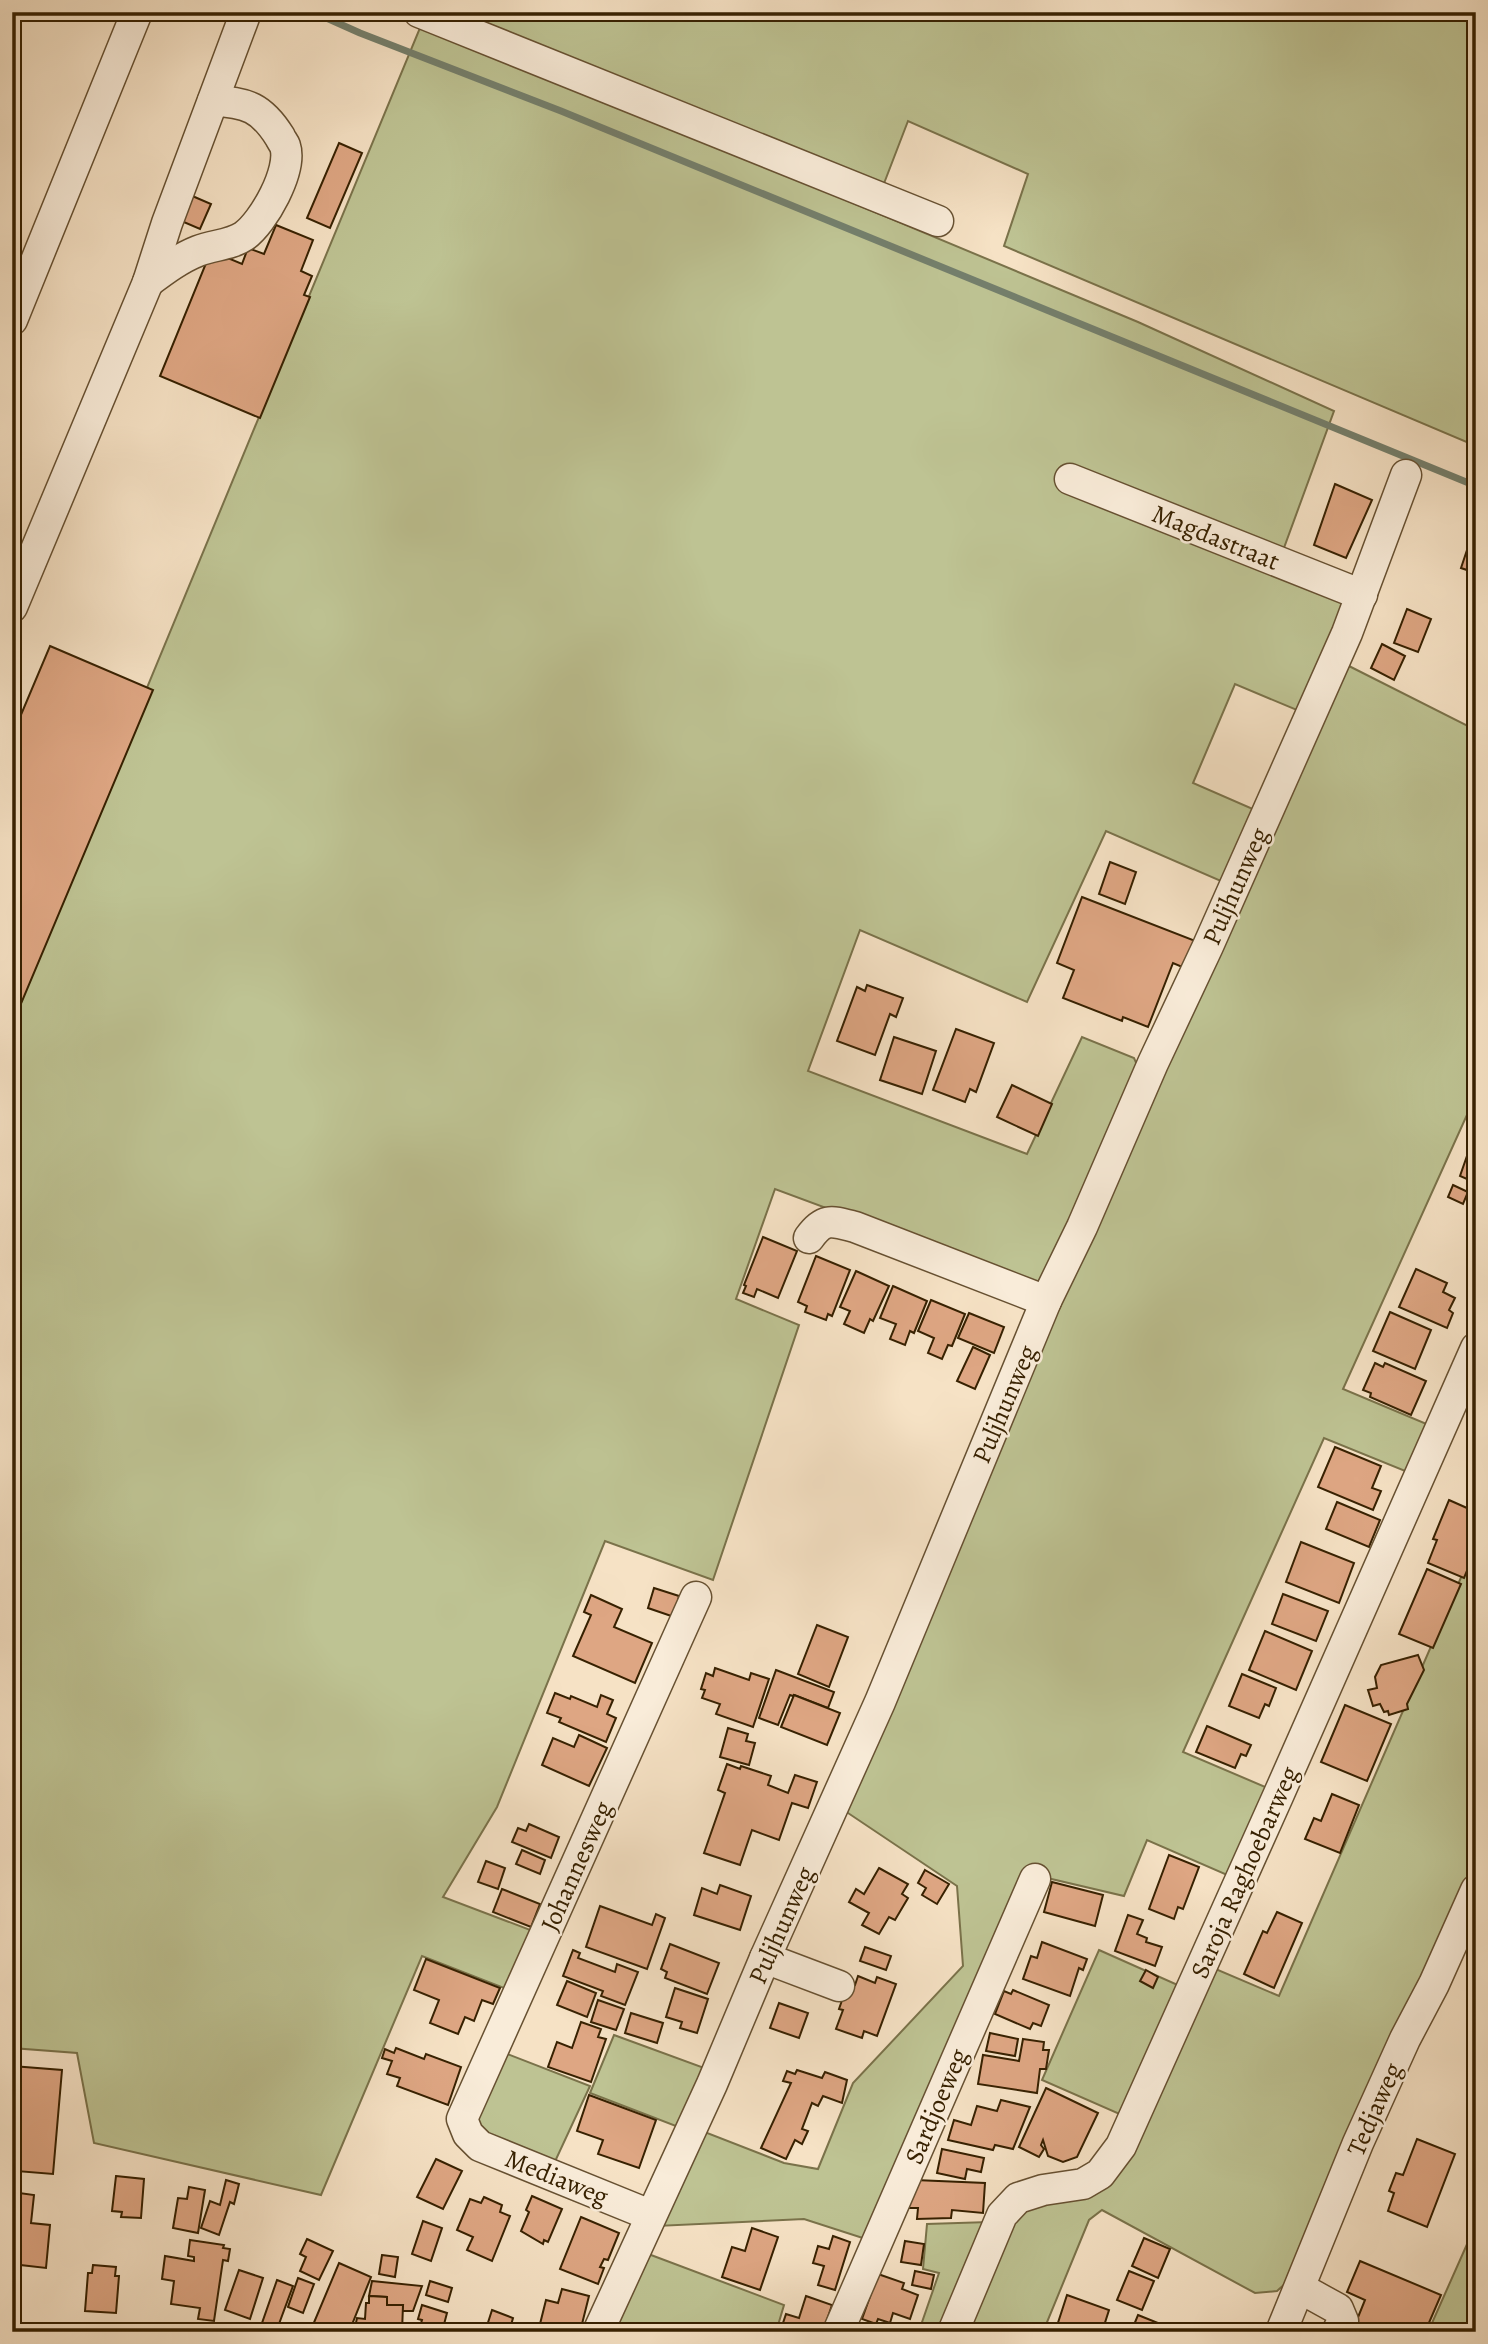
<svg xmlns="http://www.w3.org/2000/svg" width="1488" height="2344" viewBox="0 0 1488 2344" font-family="Alegreya,serif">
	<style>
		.green { fill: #bec393; stroke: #7a724a; stroke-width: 2 }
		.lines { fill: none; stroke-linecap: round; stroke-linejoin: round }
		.stream { stroke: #747f6c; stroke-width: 7 }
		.building { fill: #dea683; stroke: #372101; stroke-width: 2 }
		.minor-casing { stroke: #675132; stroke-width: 33 }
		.minor { stroke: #f9ecd9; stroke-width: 30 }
		.labels { text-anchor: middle; stroke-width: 5; stroke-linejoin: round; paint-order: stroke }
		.street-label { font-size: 26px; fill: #372101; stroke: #f9ecd9 }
	</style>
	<rect width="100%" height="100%" fill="#f6e2c5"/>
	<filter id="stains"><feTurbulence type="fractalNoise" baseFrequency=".00286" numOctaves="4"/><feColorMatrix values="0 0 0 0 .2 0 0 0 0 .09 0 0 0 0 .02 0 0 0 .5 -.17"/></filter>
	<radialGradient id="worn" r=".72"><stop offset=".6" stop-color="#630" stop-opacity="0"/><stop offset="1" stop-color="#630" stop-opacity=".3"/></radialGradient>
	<!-- green -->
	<g class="green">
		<path d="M453,12H1476V446L1004,246L1028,174L908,121L883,186Z"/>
		<path d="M422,23L1138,322L1334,411L1277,567L1350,598L1304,713L1235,684L1193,783L1262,813L1230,885L1106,831L1027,1002L860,930L808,1071L1027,1154L1082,1037L1134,1058L1138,1067L1042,1288L775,1189L736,1299L799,1325L713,1580L605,1541L497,1807L443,1897L533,1931L512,1991L422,1956L321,2195L94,2143L77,2053L12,2048V1014Z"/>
		<path d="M1341,662L1476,730V1095L1343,1389L1429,1425L1410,1473L1324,1438L1183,1752L1270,1789L1234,1878L1147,1840L1124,1896L1030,1874L872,2241L804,2219L657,2226L697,2129L784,2163L818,2169L853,2083L963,1966L957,1886L842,1809L1068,1274Z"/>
		<path d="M1476,1543V1950L1466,1946L1296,2274L1277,2291L1255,2293L1102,2210L1089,2220L1043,2332H961L1016,2210L1079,2196L1211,1967L1279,1996Z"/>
		<path d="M1099,1950L1180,1986L1124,2116L1042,2080Z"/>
		<path d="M614,2035L707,2069L681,2128L590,2093Z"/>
		<path d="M497,2050L590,2086L552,2168L485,2141L472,2109Z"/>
		<path d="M989,2222L945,2332H885L886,2326L921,2325L939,2273L923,2269L927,2224Z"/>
		<path d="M1476,2224V2332H1428Z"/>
		<path d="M643,2252L784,2305L776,2332H607Z"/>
	</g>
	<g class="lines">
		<!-- stream -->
		<path class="stream" d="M313,12L360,33L561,111L1476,486"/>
	</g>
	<!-- building -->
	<g class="building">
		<path d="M339,143L362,153L330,228L307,218Z"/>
		<path d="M190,195L211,204L200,229L179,220Z"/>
		<path d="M276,225L313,240L301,271L312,276L304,295L310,297L260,418L160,376L211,251L242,264L248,248L264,254Z"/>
		<path d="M1335,484L1372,500L1346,558L1314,545Z"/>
		<path d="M1470,541L1476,543V573L1461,568Z"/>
		<path d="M1407,609L1431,619L1418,652L1394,643Z"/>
		<path d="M1382,644L1405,656L1394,680L1371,668Z"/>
		<path d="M50,646L153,690L12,1025V736Z"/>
		<path d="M1110,862L1136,872L1125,904L1099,894Z"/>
		<path d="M1082,897L1198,942L1187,969L1173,963L1148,1027L1123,1017L1122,1021L1063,998L1074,970L1057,963Z"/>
		<path d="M867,985L903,998L896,1017L890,1014L875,1055L837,1041L857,987L865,991Z"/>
		<path d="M956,1029L994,1043L976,1092L970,1089L965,1102L933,1090Z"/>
		<path d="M894,1037L936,1051L922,1094L880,1080Z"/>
		<path d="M1012,1085L1052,1104L1038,1136L997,1117Z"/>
		<path d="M1468,1153L1476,1156V1183L1460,1176Z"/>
		<path d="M1453,1185L1468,1192L1463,1204L1448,1197Z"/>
		<path d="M763,1237L797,1251L778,1298L757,1289L754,1297L743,1293L746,1286L744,1285Z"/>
		<path d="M816,1256L850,1270L832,1316L828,1314L826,1320L805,1312L807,1306L798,1302Z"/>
		<path d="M1416,1269L1447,1283L1443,1292L1455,1298L1449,1310L1453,1313L1447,1328L1399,1307Z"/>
		<path d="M856,1271L889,1286L873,1321L870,1319L864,1333L844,1324L850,1311L840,1307Z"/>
		<path d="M893,1286L927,1301L914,1333L910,1331L905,1345L890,1339L896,1324L880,1318Z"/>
		<path d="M931,1300L965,1314L952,1346L948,1345L942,1359L928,1353L934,1338L918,1331Z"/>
		<path d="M1390,1312L1431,1330L1415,1369L1373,1351Z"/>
		<path d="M969,1313L1004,1327L994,1353L958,1338Z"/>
		<path d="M973,1347L990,1355L975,1389L957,1381Z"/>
		<path d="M1375,1363L1383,1367L1385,1363L1426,1381L1411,1415L1370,1397L1371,1393L1363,1390Z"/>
		<path d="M1335,1447L1381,1466L1372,1488L1381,1491L1373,1510L1318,1487Z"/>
		<path d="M1449,1500L1476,1512V1549L1464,1578L1428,1563L1437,1540L1433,1539Z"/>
		<path d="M1337,1502L1380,1520L1369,1547L1326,1529Z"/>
		<path d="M1301,1542L1354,1563L1339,1603L1286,1582Z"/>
		<path d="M1427,1569L1461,1584L1433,1648L1399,1634Z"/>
		<path d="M654,1588L679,1596L678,1601L682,1602L677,1618L648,1608Z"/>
		<path d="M1283,1594L1328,1611L1316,1641L1272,1624Z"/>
		<path d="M591,1595L622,1609L614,1627L652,1643L635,1683L573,1656L591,1615L584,1612Z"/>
		<path d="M817,1625L848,1637L829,1687L798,1674Z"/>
		<path d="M1265,1631L1312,1651L1296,1690L1249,1670Z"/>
		<path d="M1418,1655L1424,1670L1407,1704L1408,1709L1389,1715L1388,1711L1384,1712L1380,1704L1373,1706L1368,1690L1377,1688L1375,1677L1381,1665Z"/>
		<path d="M715,1668L749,1680L751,1673L769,1679L753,1727L716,1714L720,1704L702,1698L705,1690L701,1689L706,1673L713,1676Z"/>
		<path d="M776,1670L834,1692L828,1708L794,1695L793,1696L790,1695L778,1725L759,1718Z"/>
		<path d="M1242,1674L1276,1688L1269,1706L1265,1704L1259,1718L1229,1706Z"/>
		<path d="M555,1693L570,1699L571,1696L597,1707L601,1695L613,1700L607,1714L616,1718L606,1742L559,1722L561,1718L547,1713Z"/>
		<path d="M794,1695L840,1713L827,1745L781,1727Z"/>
		<path d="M1345,1705L1391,1724L1367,1781L1321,1762Z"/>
		<path d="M1207,1726L1251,1745L1246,1756L1241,1754L1235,1768L1196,1752Z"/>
		<path d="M728,1728L748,1734L746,1741L755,1743L749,1765L720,1757Z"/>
		<path d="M579,1735L607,1748L589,1786L542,1765L553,1738L574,1747Z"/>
		<path d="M727,1764L740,1769L741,1766L771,1776L768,1785L788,1793L795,1775L817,1782L808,1808L792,1803L779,1840L752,1830L740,1865L704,1853L725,1793L718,1790Z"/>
		<path d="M1332,1794L1359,1805L1340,1853L1305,1839L1314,1818L1321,1821Z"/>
		<path d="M529,1824L559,1837L551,1858L512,1842L518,1828L526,1831Z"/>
		<path d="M522,1850L545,1860L540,1874L516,1864Z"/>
		<path d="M1169,1855L1199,1867L1183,1909L1178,1907L1174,1919L1149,1909Z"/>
		<path d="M486,1861L505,1868L498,1889L478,1882Z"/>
		<path d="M879,1868L908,1884L902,1894L908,1898L895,1920L889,1917L879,1934L862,1925L869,1913L849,1902L856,1889L864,1894Z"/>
		<path d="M925,1870L949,1884L937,1904L922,1895L926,1888L918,1883Z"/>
		<path d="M1052,1882L1103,1895L1095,1926L1044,1912Z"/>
		<path d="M720,1885L751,1896L740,1930L694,1915L702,1888L717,1894Z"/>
		<path d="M502,1889L540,1904L531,1927L493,1912Z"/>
		<path d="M600,1906L652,1925L656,1914L665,1918L647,1969L586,1947Z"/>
		<path d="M1277,1912L1302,1923L1274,1988L1244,1974L1263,1931L1267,1933Z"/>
		<path d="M1128,1915L1143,1920L1137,1934L1147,1938L1146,1942L1162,1947L1155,1966L1115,1951Z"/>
		<path d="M1042,1942L1087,1959L1083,1970L1079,1968L1070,1996L1023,1979L1031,1956L1037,1958Z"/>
		<path d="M670,1944L719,1963L707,1994L665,1978L667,1972L661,1969Z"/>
		<path d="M865,1947L891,1956L886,1970L860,1961Z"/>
		<path d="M573,1950L580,1953L578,1958L615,1972L617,1964L638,1972L625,2005L601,1996L603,1991L563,1976Z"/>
		<path d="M426,1959L500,1988L493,2004L482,2000L474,2021L465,2017L458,2034L430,2023L439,2000L414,1990Z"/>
		<path d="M1146,1970L1158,1977L1153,1988L1140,1981Z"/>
		<path d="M858,1976L875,1983L877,1977L896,1984L877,2036L864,2031L862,2038L836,2029L843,2010L839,2009L848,1983L855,1985Z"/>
		<path d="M567,1981L596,1993L587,2017L557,2005Z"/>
		<path d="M675,1988L708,1999L697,2033L680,2028L682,2022L666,2017Z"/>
		<path d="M1013,1990L1049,2005L1041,2026L1033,2023L1030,2029L995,2014L1004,1991L1011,1994Z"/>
		<path d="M598,2000L624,2009L616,2030L591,2022Z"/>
		<path d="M779,2003L808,2013L799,2038L770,2028Z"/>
		<path d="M631,2013L663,2023L657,2043L625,2033Z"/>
		<path d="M581,2022L601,2029L598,2037L606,2039L591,2082L548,2067L557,2042L572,2048Z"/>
		<path d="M990,2033L1018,2039L1015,2056L986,2051Z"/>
		<path d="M1023,2039L1044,2042L1043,2050H1049L1046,2069H1040L1037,2093L978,2084L983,2055L1019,2061Z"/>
		<path d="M396,2048L424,2059L426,2054L461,2067L448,2105L397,2086L400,2078L387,2074L392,2061L382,2058L385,2049L394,2053Z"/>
		<path d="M12,2066L62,2070L53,2174L17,2171V2178H12Z"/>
		<path d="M797,2070L822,2078L825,2072L847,2080L842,2103L823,2096L818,2106L812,2103L802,2129L808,2131L802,2144L795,2140L786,2159L761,2148L791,2083L783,2081L787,2071L795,2074Z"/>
		<path d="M1046,2088L1098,2113L1077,2157L1063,2162L1048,2156L1043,2140L1041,2145L1044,2149L1039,2157L1019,2147Z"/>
		<path d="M589,2095L656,2120L639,2168L598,2154L603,2140L577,2131Z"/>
		<path d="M1001,2100L1030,2107L1013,2149L995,2145L993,2150L948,2140L954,2120L971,2125L977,2106L997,2111Z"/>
		<path d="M1417,2139L1455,2154L1427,2227L1388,2211L1394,2193L1389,2191L1396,2173L1403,2175Z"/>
		<path d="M942,2149L984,2158L981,2172L967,2169L965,2179L937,2173Z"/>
		<path d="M436,2159L462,2171L443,2209L417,2197Z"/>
		<path d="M116,2176L144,2179L141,2218L121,2217L122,2212L112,2211Z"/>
		<path d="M226,2180L239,2184L234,2204L230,2202L219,2235L201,2228L210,2201L220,2205Z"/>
		<path d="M915,2180L985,2183L983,2213L952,2210L951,2218L917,2219L918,2208H906Z"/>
		<path d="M189,2187L205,2190L198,2233L173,2228L178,2198L187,2199Z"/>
		<path d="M12,2192L34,2195L31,2223L50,2225L46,2268L12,2264Z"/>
		<path d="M532,2196L562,2209L548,2242L544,2240L543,2244L521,2231L529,2212L526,2210Z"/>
		<path d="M484,2197L502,2205L500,2212L510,2216L492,2261L467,2250L473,2237L457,2230L470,2199L481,2203Z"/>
		<path d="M581,2217L619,2233L608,2260L604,2259L600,2267L604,2268L598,2284L560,2269Z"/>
		<path d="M423,2221L442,2228L431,2261L412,2254Z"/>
		<path d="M752,2228L778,2237L760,2290L722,2277L732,2247L745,2251Z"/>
		<path d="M833,2236L850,2242L835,2290L818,2285L824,2266L813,2263L818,2246L829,2249Z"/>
		<path d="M1144,2238L1170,2249L1158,2278L1132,2266Z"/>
		<path d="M307,2239L333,2251L319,2280L300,2271L306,2257L300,2254Z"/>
		<path d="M190,2240L224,2245L223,2248L230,2249L228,2261L223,2260L214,2321L198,2319L200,2308L171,2304L174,2281L162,2279L165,2256L194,2261V2257L188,2256Z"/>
		<path d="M905,2241L924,2244L921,2265L901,2262Z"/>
		<path d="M382,2255L398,2257L395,2277L379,2274Z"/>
		<path d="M1360,2261L1441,2295L1425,2332H1352L1365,2300L1347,2292Z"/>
		<path d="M339,2263L371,2277L349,2332H310Z"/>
		<path d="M93,2265L116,2267L115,2276H119L116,2313L85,2311L88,2273H92Z"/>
		<path d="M239,2270L263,2278L250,2319L225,2310Z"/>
		<path d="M915,2271L934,2275L931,2289L912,2285Z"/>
		<path d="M1129,2271L1154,2281L1142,2310L1117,2300Z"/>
		<path d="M878,2274L904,2283L902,2289L918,2295L910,2319L893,2313L890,2323L878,2319L876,2324L862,2319Z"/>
		<path d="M298,2278L314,2284L303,2313L288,2307Z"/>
		<path d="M277,2280L293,2286L276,2332L261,2326Z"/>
		<path d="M372,2281L422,2286L413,2311H402L403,2305H387V2297L369,2296Z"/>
		<path d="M430,2281L452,2288L448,2302L426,2295Z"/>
		<path d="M562,2289L589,2296L580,2332H538L546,2300L558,2303Z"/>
		<path d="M1067,2295L1109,2310L1102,2332H1055Z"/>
		<path d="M369,2296L387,2297V2305H403L402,2332H354L357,2318L365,2319L366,2303H369Z"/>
		<path d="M806,2296L832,2305L823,2332H780L786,2314L799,2318Z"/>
		<path d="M422,2305L447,2313L442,2332H413L414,2328L419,2330L422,2320L418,2319Z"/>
		<path d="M492,2310L513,2318L509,2332H485Z"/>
		<path d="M1138,2315L1168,2327L1166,2332H1131Z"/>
	</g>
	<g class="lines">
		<!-- minor casing -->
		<g class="minor-casing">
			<g id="minor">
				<path d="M419,12L938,221"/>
				<path d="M148,282C164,270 180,258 198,251C213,245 231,245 244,236C263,223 293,170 285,146C284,143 281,140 280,137C262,108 247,102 213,101"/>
				<path d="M12,320L137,12"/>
				<path d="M1070,479L1362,595"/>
				<path d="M12,607L148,282L167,223L246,12"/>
				<path d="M809,1238C824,1217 832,1221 855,1227L1046,1301"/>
				<path d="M765,1958L839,1986"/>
				<path d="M650,2215L480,2146L468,2134L462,2119L696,1597"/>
				<path d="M1300,2288L1338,2309L1343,2321L1337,2332"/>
				<path d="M598,2332L712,2084L765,1958L880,1702L1046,1301L1082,1227L1153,1063L1208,946L1347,633L1406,475"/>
				<path d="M838,2332L1035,1879"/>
				<path d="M953,2332L1002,2215L1018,2198L1043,2190L1083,2184L1100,2174L1121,2146L1278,1796L1476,1348"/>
				<path d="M1281,2332L1358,2143L1405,2039L1434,1984L1476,1890"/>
			</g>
		</g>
		<!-- minor -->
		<use href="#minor" class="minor"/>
	</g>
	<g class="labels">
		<!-- street labels -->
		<g class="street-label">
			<text transform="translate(1216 537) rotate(22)" y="9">Magdastraat</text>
			<text transform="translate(1235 886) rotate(-66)" y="9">Puljhunweg</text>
			<text transform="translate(1004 1404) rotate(-67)" y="9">Puljhunweg</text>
			<text transform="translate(576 1866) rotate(-66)" y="9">Johannesweg</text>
			<text transform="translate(1244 1872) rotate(-66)" y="9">Saroja Raghoebarweg</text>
			<text transform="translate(781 1925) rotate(-66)" y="9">Puljhunweg</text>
			<text transform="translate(936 2106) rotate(-67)" y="9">Sardjoeweg</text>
			<text transform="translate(1374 2109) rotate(-66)" y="9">Tedjaweg</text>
			<text transform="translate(557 2177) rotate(22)" y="9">Mediaweg</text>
		</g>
	</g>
	<!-- margin -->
	<rect width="1488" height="2344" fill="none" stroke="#f6e2c5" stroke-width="42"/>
	<rect x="14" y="14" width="1460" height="2316" fill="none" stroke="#372101" stroke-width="3.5"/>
	<rect x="21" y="21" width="1446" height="2302" fill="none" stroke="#372101" stroke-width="2"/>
	<rect width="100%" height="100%" filter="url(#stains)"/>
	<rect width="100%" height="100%" fill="url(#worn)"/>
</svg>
